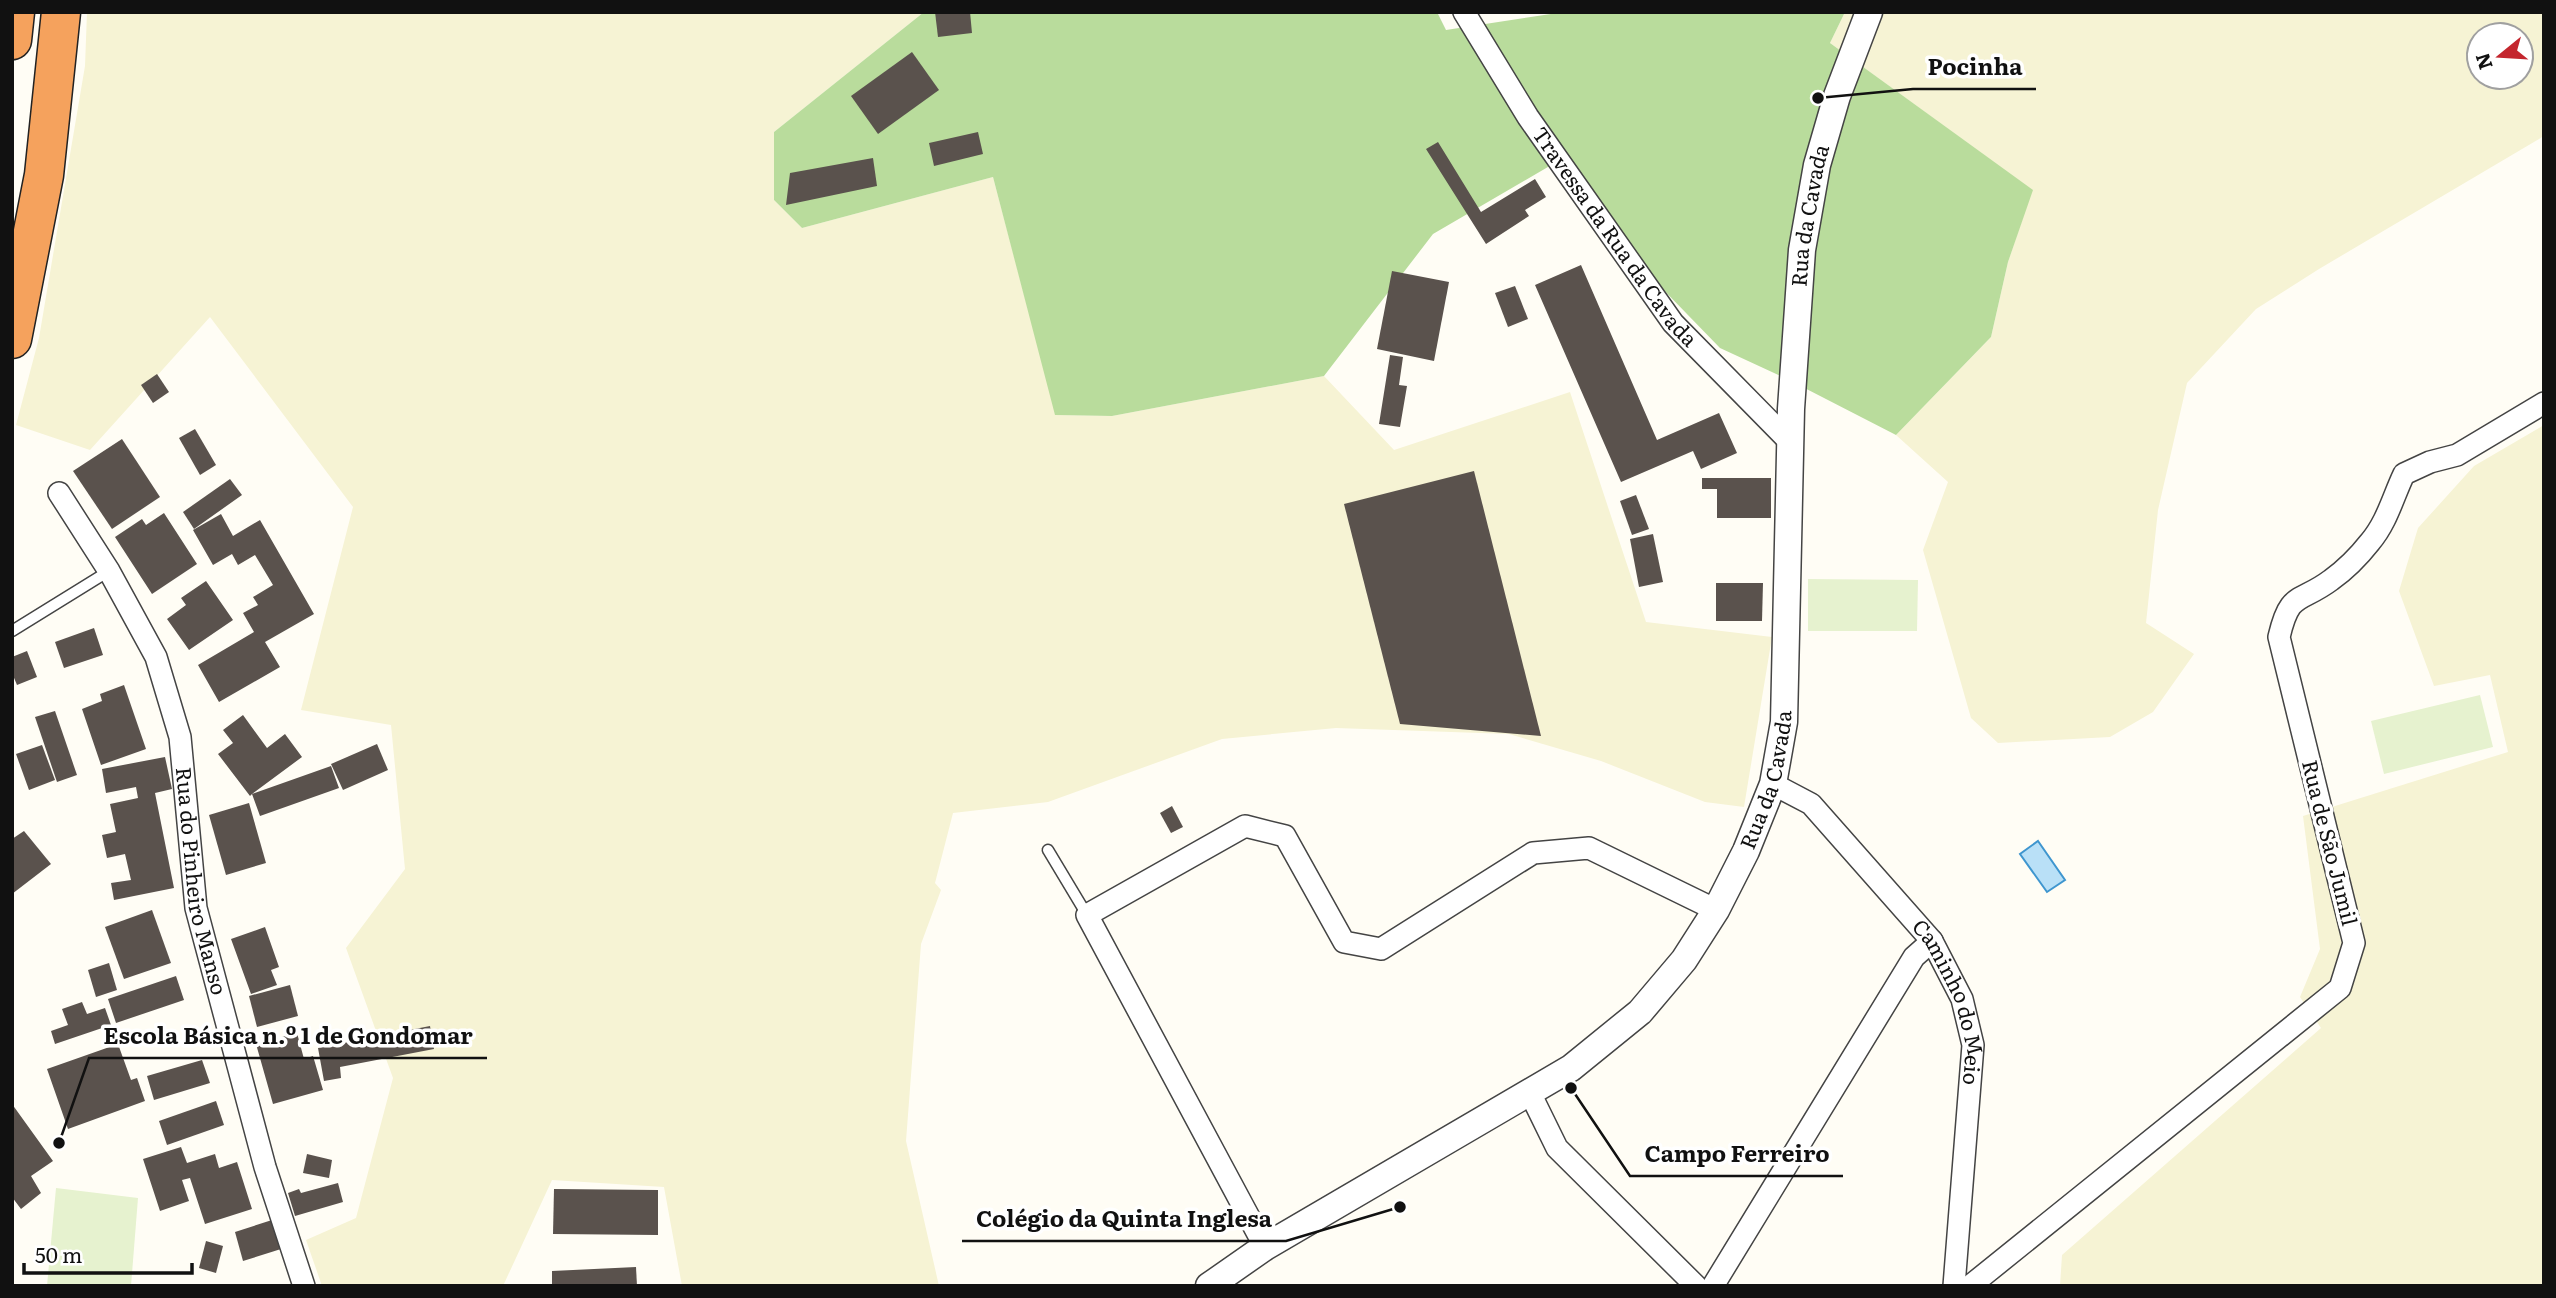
<svg xmlns="http://www.w3.org/2000/svg" width="2556" height="1298" viewBox="0 0 2556 1298" font-family="Literata,serif">
	<style>
		.farmland { fill: #f6f3d4; fill-rule: evenodd }
		.forest { fill: #b9dc9c }
		.pitch { fill: #e6f2cf }
		.water { fill: #b9e0f7; stroke: #3f96cf; stroke-width: 2 }
		.building { fill: #5a524d }
		.lines { fill: none; stroke-linecap: round; stroke-linejoin: round }
		.service-casing { stroke: #444; stroke-width: 13 }
		.minor-casing { stroke: #444; stroke-width: 24 }
		.tertiary-casing { stroke: #444; stroke-width: 29 }
		.motorway-casing { stroke: #222; stroke-width: 41 }
		.service { stroke: #fff; stroke-width: 10 }
		.minor { stroke: #fff; stroke-width: 21 }
		.tertiary { stroke: #fff; stroke-width: 26 }
		.motorway { stroke: #f5a25d; stroke-width: 38 }
		.labels { text-anchor: middle; stroke-width: 7; stroke-linejoin: round; paint-order: stroke }
		.street-label { font-size: 21px; fill: #111; stroke: #fff }
		.leader { fill: none; stroke: #111; stroke-width: 2.5 }
		.callout-dot { fill: #111; stroke: #fff; stroke-width: 2.5 }
		.callout-label { font-size: 23px; text-anchor: middle; font-weight: bold; fill: #111; stroke: #fff; stroke-width: 7; stroke-linejoin: round; paint-order: stroke }
	</style>
	<rect width="100%" height="100%" fill="#fffdf5"/>
	<!-- farmland -->
	<g class="farmland">
		<path d="M87,12H924L774,132V200L802,228L993,177L1056,415L1112,416L1324,376L1394,450L1570,392L1646,622L1772,637L1744,807L1705,802L1601,761L1509,734L1336,728L1222,739L1048,802L953,813L935,883L941,890L921,944L906,1141L939,1286H682L664,1187L552,1180L503,1286H322L306,1240L356,1218L393,1078L346,948L405,869L391,725L301,710L353,507L210,317L90,450L16,425L39,338L85,66Z"/>
		<path d="M1845,12H2544V136L2319,269L2256,309L2187,383L2158,510L2146,623L2194,654L2153,712L2110,737L1998,743L1971,718L1923,550L1948,482L1896,435L1991,337L2008,262L2032,190L1830,43ZM2479,35H2521V77H2479Z"/>
		<path d="M2544,425V1286H2060L2062,1255L2321,1028L2300,997L2320,949L2303,816L2508,752L2490,675L2434,686L2399,591L2418,528L2474,466Z"/>
	</g>
	<!-- forest -->
	<path class="forest" d="M924,12H1437L1446,30L1564,12H1845L1830,43L2033,190L2008,262L1991,337L1896,435L1789,380L1720,348L1620,245L1565,157L1433,234L1324,376L1112,416L1055,415L993,177L802,228L774,200V132Z"/>
	<!-- pitch -->
	<g class="pitch">
		<path d="M1808,579L1918,580L1917,631H1808Z"/>
		<path d="M2480,695L2493,747L2384,774L2371,721Z"/>
		<path d="M56,1188L138,1198L131,1286H47Z"/>
	</g>
	<!-- water -->
	<path class="water" d="M2038,841L2065,880L2047,892L2020,854Z"/>
	<!-- building -->
	<g class="building">
		<path d="M935,12H970L972,33L938,37Z"/>
		<path d="M912,52L939,90L878,134L851,96Z"/>
		<path d="M978,132L983,154L934,166L929,143Z"/>
		<path d="M1438,142L1481,212L1535,179L1546,197L1525,210L1529,216L1486,244L1426,149Z"/>
		<path d="M873,158L877,186L786,205L790,173Z"/>
		<path d="M1581,265L1657,440L1719,413L1737,453L1701,469L1693,451L1621,482L1535,285Z"/>
		<path d="M1392,271L1449,282L1434,361L1377,349Z"/>
		<path d="M1515,286L1528,319L1508,327L1495,293Z"/>
		<path d="M1390,355L1403,357L1399,385L1407,386L1400,427L1379,424Z"/>
		<path d="M157,374L169,392L153,403L141,385Z"/>
		<path d="M195,429L216,465L200,475L179,438Z"/>
		<path d="M122,439L160,497L112,529L73,471Z"/>
		<path d="M1474,471L1541,736L1400,724L1344,504Z"/>
		<path d="M1702,478H1771V518H1717V489H1702Z"/>
		<path d="M230,479L242,495L194,529L183,512Z"/>
		<path d="M1636,495L1649,529L1632,535L1620,501Z"/>
		<path d="M164,513L197,564L152,594L115,537L142,519L146,525Z"/>
		<path d="M221,514L233,536L260,520L314,614L265,642L280,667L219,702L198,665L254,632L243,613L258,605L253,597L273,585L255,555L238,565L232,554L213,565L193,530Z"/>
		<path d="M1653,534L1663,582L1639,587L1630,539Z"/>
		<path d="M206,581L233,620L189,650L167,619L186,605L181,598Z"/>
		<path d="M1716,583H1763L1762,621H1716Z"/>
		<path d="M94,628L103,655L64,668L55,642Z"/>
		<path d="M27,651L37,677L17,685L12,673V657Z"/>
		<path d="M124,685L146,749L101,765L82,709L102,701L100,694Z"/>
		<path d="M55,711L77,775L57,782L35,717Z"/>
		<path d="M243,715L267,748L285,734L302,757L252,794L331,766L339,788L260,816L252,794L250,796L218,754L233,743L223,730Z"/>
		<path d="M377,744L388,770L343,790L331,764Z"/>
		<path d="M42,745L55,780L29,790L16,754Z"/>
		<path d="M165,757L172,789L155,793L174,888L114,900L111,883L131,880L125,854L107,858L102,835L116,832L110,804L138,798L136,787L106,793L102,769Z"/>
		<path d="M249,803L266,863L226,875L209,815Z"/>
		<path d="M1172,806L1183,827L1171,833L1160,813Z"/>
		<path d="M24,831L51,864L12,894V839Z"/>
		<path d="M152,910L171,963L124,979L105,927Z"/>
		<path d="M265,927L279,967L271,970L277,985L251,994L231,939Z"/>
		<path d="M109,963L117,990L96,997L88,970Z"/>
		<path d="M176,976L184,1000L116,1023L108,999Z"/>
		<path d="M290,985L298,1016L257,1027L249,996Z"/>
		<path d="M82,1002L87,1014L105,1008L111,1025L55,1044L51,1031L68,1025L62,1009Z"/>
		<path d="M430,1026L434,1049L340,1067L341,1078L324,1081L318,1048Z"/>
		<path d="M297,1033L304,1059L313,1056L323,1090L273,1104L256,1044Z"/>
		<path d="M118,1044L131,1080L137,1078L145,1101L68,1129L47,1069Z"/>
		<path d="M202,1060L210,1083L154,1100L147,1076Z"/>
		<path d="M216,1101L224,1125L167,1145L159,1121Z"/>
		<path d="M12,1104L53,1161L31,1176L41,1193L21,1209L12,1197Z"/>
		<path d="M181,1147L187,1163L215,1154L219,1168L237,1162L252,1209L205,1224L190,1178L182,1180L189,1201L160,1211L143,1159Z"/>
		<path d="M307,1154L332,1160L329,1178L303,1173Z"/>
		<path d="M338,1183L343,1202L295,1216L288,1193L299,1189L301,1193Z"/>
		<path d="M554,1189L658,1190V1235L553,1234Z"/>
		<path d="M272,1220L281,1249L243,1261L235,1232Z"/>
		<path d="M206,1241L223,1246L216,1273L199,1268Z"/>
		<path d="M636,1267L637,1286H552V1271Z"/>
	</g>
	<g class="lines">
		<!-- service casing -->
		<g class="service-casing">
			<g id="service">
				<path d="M12,631L109,571"/>
				<path d="M1048,850L1087,915"/>
			</g>
		</g>
		<!-- minor casing -->
		<g class="minor-casing">
			<g id="minor">
				<path id="s1" d="M1464,12L1528,117L1673,323L1791,443"/>
				<path id="s2" d="M59,493L109,571L156,657L180,737L196,908L265,1167L304,1286"/>
				<path id="s3" d="M1773,784L1811,804L1932,941L1962,999L1973,1045L1954,1286"/>
				<path d="M1530,1093L1557,1148L1696,1286"/>
				<path d="M1265,1247L1087,915L1245,826L1285,836L1344,942L1381,949L1533,853L1589,848L1716,910"/>
				<path d="M1713,1286L1914,957L1932,941"/>
				<path d="M1970,1286L2340,988L2354,943L2279,637C2290,590 2299,604 2331,580C2345,570 2359,556 2370,542C2387,522 2393,497 2404,474L2430,462L2457,455L2544,403"/>
			</g>
		</g>
		<!-- tertiary casing -->
		<g class="tertiary-casing">
			<g id="tertiary">
				<path id="s4" d="M1209,1286L1265,1247L1571,1068L1640,1012L1684,960L1716,910L1746,851L1773,784L1784,722L1791,409L1802,250L1817,165L1837,96L1869,12"/>
			</g>
		</g>
		<!-- motorway casing -->
		<g class="motorway-casing">
			<g id="motorway">
				<path d="M12,40L15,12"/>
				<path d="M12,339L44,175L61,12"/>
			</g>
		</g>
		<!-- service -->
		<use href="#service" class="service"/>
		<!-- minor -->
		<use href="#minor" class="minor"/>
		<!-- tertiary -->
		<use href="#tertiary" class="tertiary"/>
		<!-- motorway -->
		<use href="#motorway" class="motorway"/>
	</g>
	<g class="labels">
		<!-- street labels -->
		<g class="street-label">
			<text dy="7" stroke="none"><textPath href="#s4" startOffset="1348">Rua da Cavada</textPath></text>
			<text dy="7" stroke="none"><textPath href="#s1" startOffset="271">Travessa da Rua da Cavada</textPath></text>
			<text dy="7" stroke="none"><textPath href="#s4" startOffset="780">Rua da Cavada</textPath></text>
			<text transform="translate(2329 843) rotate(76)" y="7">Rua de São Jumil</text>
			<text dy="7" stroke="none"><textPath href="#s2" startOffset="420">Rua do Pinheiro Manso</textPath></text>
			<text dy="7" stroke="none"><textPath href="#s3" startOffset="290">Caminho do Meio</textPath></text>
		</g>
	</g>
	<!-- callouts -->
	<path class="leader" d="M1818 98L1913 89H2036M59 1143L89 1058H487M1571 1088L1630 1176H1843M1400 1207L1286 1241H962"/>
	<g class="callout-dot">
		<circle cx="1818" cy="98" r="7"/>
		<circle cx="59" cy="1143" r="7"/>
		<circle cx="1571" cy="1088" r="7"/>
		<circle cx="1400" cy="1207" r="7"/>
	</g>
	<g class="callout-label">
		<text x="1975" y="75">Pocinha</text>
		<text x="288" y="1044">Escola Básica n.º 1 de Gondomar</text>
		<text x="1737" y="1162">Campo Ferreiro</text>
		<text x="1124" y="1227">Colégio da Quinta Inglesa</text>
	</g>
	<!-- border -->
	<rect width="2556" height="1298" fill="none" stroke="#111111" stroke-width="28"/>
	<!-- north arrow -->
	<g transform="translate(2500 56) rotate(252)"><circle r="33" fill="#ffffff" stroke="#a0a0a0" stroke-width="2"/>
	<path d="M0-5L12 26L0 18L-12 26Z" fill="#c4262e"/>
	<text y="-10" font-size="19" font-weight="bold" text-anchor="middle" fill="#111111">N</text>
	</g>
	<!-- scale -->
	<path d="M24 1263v10h168v-10" fill="none" stroke="#111111" stroke-width="3.5"/>
	<text x="35" y="1263" font-size="21" fill="#111111" stroke="#ffffff" stroke-width="5" paint-order="stroke">50 m</text>
</svg>
